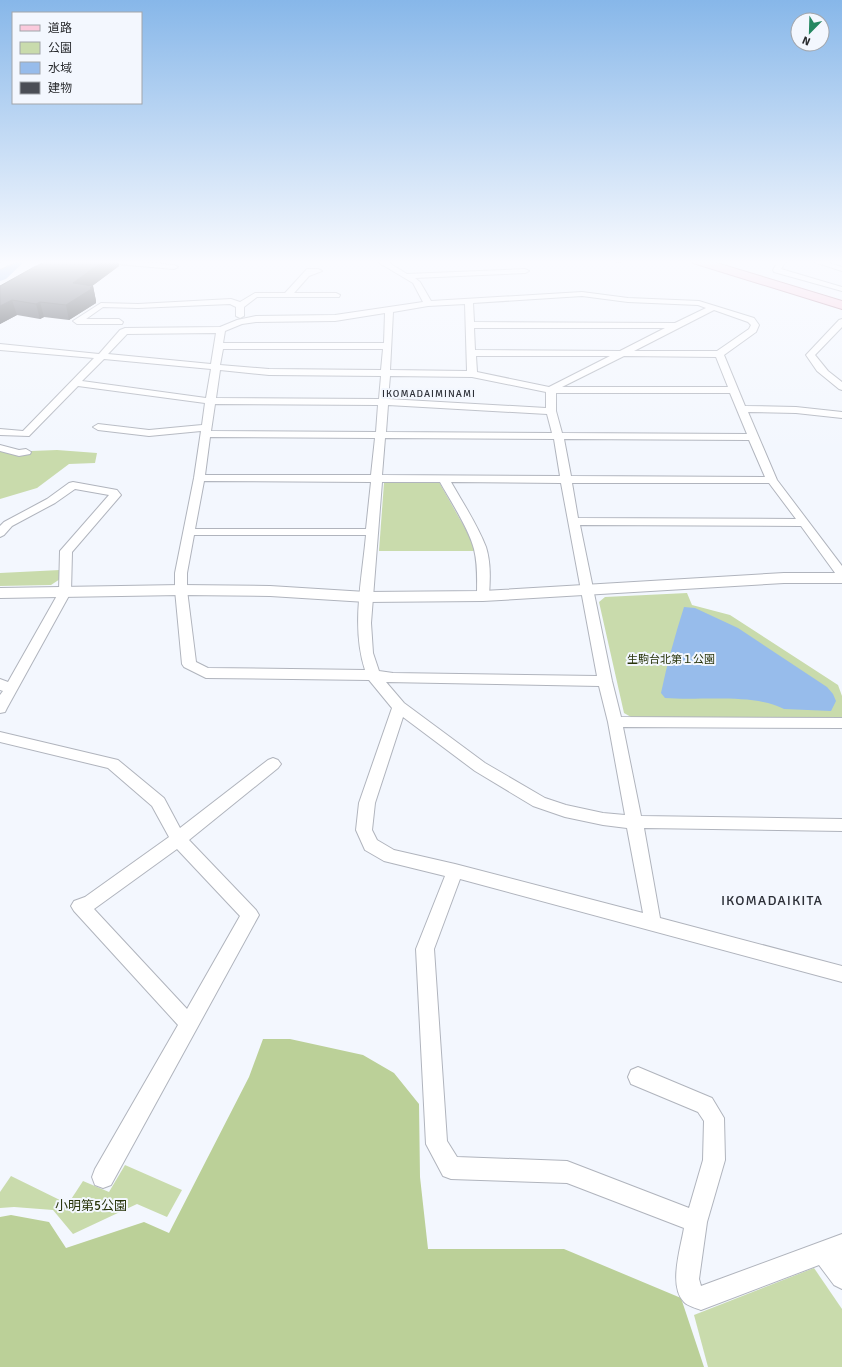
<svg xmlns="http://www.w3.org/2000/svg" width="842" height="1367" viewBox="0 0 842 1367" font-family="Signika,'Noto Sans JP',sans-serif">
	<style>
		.green { fill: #c9dbac }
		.forest { fill: #bbd098 }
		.water { fill: #97bceb }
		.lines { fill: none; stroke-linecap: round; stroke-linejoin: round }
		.stream { stroke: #97bceb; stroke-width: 3 }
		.river { fill: #97bceb; fill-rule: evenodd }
		.minor-casing { stroke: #b0b4bd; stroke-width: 2 }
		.tertiary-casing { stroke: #b0b4bd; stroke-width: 2 }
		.primary-casing { stroke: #ae7b90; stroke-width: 2 }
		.minor { fill: #fff; fill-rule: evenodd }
		.tertiary { fill: #fff; fill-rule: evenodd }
		.primary { fill: #facadc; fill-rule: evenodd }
		.wall { fill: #40434a }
		.shaded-wall { fill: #34373c }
		.building { fill: #4b4e56; stroke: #34373c }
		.labels { text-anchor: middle; stroke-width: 4; stroke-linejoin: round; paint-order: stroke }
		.far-neighbourhood-label { font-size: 10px; letter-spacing: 1px; fill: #2d3038; stroke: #f3f7fe }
		.park-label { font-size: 11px; fill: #273309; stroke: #f3f7fe }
		.near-park-label { font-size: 13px; fill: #273309; stroke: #f3f7fe }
		.near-neighbourhood-label { font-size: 14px; letter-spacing: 1px; fill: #2d3038; stroke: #f3f7fe }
	</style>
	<rect width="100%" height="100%" fill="#f3f7fe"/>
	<!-- green -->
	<g class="green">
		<path d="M57,450L97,453L95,463L69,464L37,488L0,499V451L22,454L31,451Z"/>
		<path d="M388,480L435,481L439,482L466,530L476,551H379L384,483Z"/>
		<path d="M60,570V579L51,585L0,586V573Z"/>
		<path d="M687,593L692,605L730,615L838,685L842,696V718L631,717L624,713L599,602L605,597Z"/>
		<path d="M125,1165L182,1190L167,1217L137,1204L73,1234L53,1210L14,1207L0,1208V1192L11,1176L68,1204L83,1181L109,1192Z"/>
		<path d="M814,1268L842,1309V1367H708L694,1315Z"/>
	</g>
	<!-- forest -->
	<path class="forest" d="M263,1039H290L363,1055L394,1073L419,1104L420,1177L428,1249H564L681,1298L704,1367H0V1217L11,1215L49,1222L66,1248L144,1222L169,1233L249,1077Z"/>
	<!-- water -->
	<path class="water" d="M684,607L695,608L738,628L827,687L833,694L836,701L831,711L784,709C754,693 699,701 665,698L661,693C667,664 675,635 684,607Z"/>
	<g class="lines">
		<!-- stream -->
		<path class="stream" d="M0,269L10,267"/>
		<!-- river -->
		<path class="river" d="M8,261H25L6,279L0,281V268Z"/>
		<!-- minor casing -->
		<g class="minor-casing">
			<g id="minor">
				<path d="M7,261H18L0,269V264Z"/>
				<path d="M102,261H133L174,265L178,267L174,269L106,263Z"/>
				<path d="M376,261H386L407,274L525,269L529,271L525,273L415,278L420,282L431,301L582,292L628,298L699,301L754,318L759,325L756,332L724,355L745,406L796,407L842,412V418L796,413L748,412L777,480L842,566V578L838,577L801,526L580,525L612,681L621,717L842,718V728L623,727L641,816L842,819V831L644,828L660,918L842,966V982L460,879L434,949L447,1141L457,1157L567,1161L689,1208L703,1160L704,1121L698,1112L631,1084L628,1077L631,1070L638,1067L712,1098L724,1118L725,1160L707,1222L699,1279L701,1286L842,1234V1289L834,1285L819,1265L701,1310C696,1308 688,1306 684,1302C668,1286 681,1247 684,1228L567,1183L451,1179L443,1176L426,1144L416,949L445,876L384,861L365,850L356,830L359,803L392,708L369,680L206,678L184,667L182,664L175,590V573L194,478L201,431L149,436L98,430L93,427L98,424L149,430L202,425L205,403L78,386L29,436L0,435V429L23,431L94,358L0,350V344L99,354L120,330L125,328L220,327L237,320L256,316L335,315L423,302L413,283ZM582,296L628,302L698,305L706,308L675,323L474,322L473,303ZM465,304L467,371L390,370L393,312L428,306ZM714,310L748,322L751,325L749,329L717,351H634ZM385,313L384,343H223L225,331L242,324L256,322L335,321ZM474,328H665L620,351L475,350ZM216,333L211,364L108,354L127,334ZM223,349H383L381,370L269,369L220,365ZM476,356H610L549,387L477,372ZM624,356L716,357L728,387H562ZM104,359L211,369L206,398L82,381ZM220,370L269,375L381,376L379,399L216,398ZM390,376L472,377L546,392V408L388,399ZM556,393H730L747,434L562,433L556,411ZM215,404L378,405L376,432L211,431ZM388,405L547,414L552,433L386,432ZM210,437L375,438L371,475H205ZM385,438L554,439L560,476L382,475ZM564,439L749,440L765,477L571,476ZM204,481L371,482L366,529H195ZM382,482H440C450,500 469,529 474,549C478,565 477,580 477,596L479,599H487L489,596C490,580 491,563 486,547C477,524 463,503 451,482L561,483L597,676L393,673L379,671L373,653L371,623ZM572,483H769L796,519L578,518ZM194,535H366C362,580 351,627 365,670L208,668L196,662L187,590V573ZM386,682L599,686L608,722L625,815L603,813L566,805L545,798L485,763L404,703ZM403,717L475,771L533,806L565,817L603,825L627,828L643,913L455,864L394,850L377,840L372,830L375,803Z"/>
				<path d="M778,261H786L781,269L842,287V291L774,272L773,270Z"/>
				<path d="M811,261H823L842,267V271Z"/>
				<path d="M307,269H318L322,271L309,276L294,293H336L340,295L339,297H257L244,307V316L240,318L236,316V307L230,304L138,308L103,307L86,319H119L123,322L122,324H77L73,321L101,303L138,304L231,299L240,302L255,293H285Z"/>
				<path d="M842,319V327L815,355L828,371L842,382V390L839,389L817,371L806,355L839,320Z"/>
				<path d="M0,445L19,450L26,449L31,452L30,454L19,456L0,451Z"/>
				<path d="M73,482L117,490L121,495L72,552L71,592L7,708L5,712L0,713V695L3,691L0,690V679L8,682L59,592L60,551L109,495L75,489L55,503L12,526L4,535L0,537V526L4,522L47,499L69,483Z"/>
				<path d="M0,732L118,760L164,798L180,828L268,760L273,758L278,760L281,764L278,768L189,840L256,910L259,915L111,1185L103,1188L95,1185L92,1177L95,1169L178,1025L74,911L71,906L74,901L85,897L169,837L152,806L108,768L0,742ZM177,849L240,916L187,1009L94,909Z"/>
			</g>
		</g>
		<!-- tertiary casing -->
		<g class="tertiary-casing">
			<path id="tertiary" d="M784,573H842V583H784L483,601L366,602L270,596L181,595L0,598V588L181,585L270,586L366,592L483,591Z"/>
		</g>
		<!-- primary casing -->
		<g class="primary-casing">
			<path id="primary" d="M691,261H710L842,301V309L693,263Z"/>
		</g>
		<!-- minor -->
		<use href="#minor" class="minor"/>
		<!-- tertiary -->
		<use href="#tertiary" class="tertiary"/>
		<!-- primary -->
		<use href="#primary" class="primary"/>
	</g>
	<!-- wall -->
	<g class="wall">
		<path d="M47,261H118L119,266L92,286H93L96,301V303L69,320L44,317L40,319L17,315L0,324V286Z"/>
		<path d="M612,261H625L619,263Z"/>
	</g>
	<!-- shaded-wall -->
	<g class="shaded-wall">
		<path d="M103,261H118L119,266L76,298L73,283Z"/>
		<path d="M619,261H625L619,263Z"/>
		<path d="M93,286L96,301V303L69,320L66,305Z"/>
		<path d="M12,300L17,315L0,324V306Z"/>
		<path d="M40,302L44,317L40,319L36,304Z"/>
	</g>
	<!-- building -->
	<path class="building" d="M47,261H103L73,283L93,286L90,288H93L66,305L40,302L36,304L12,300L0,306V286L34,267Z"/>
	<!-- sky -->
	<linearGradient id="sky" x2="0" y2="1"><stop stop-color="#87b7e9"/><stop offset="0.58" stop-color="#fafbff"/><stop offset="1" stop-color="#fafbff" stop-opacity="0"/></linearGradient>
	<rect width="842" height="452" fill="url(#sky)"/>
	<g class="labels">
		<!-- far-neighbourhood labels -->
		<g class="far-neighbourhood-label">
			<text x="429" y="397">IKOMADAIMINAMI</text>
		</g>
		<!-- park labels -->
		<g class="park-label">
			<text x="671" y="663">生駒台北第１公園</text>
		</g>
		<!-- near-park labels -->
		<g class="near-park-label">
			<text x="91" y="1210">小明第5公園</text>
		</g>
		<!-- near-neighbourhood labels -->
		<g class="near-neighbourhood-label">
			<text x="772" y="905">IKOMADAIKITA</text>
		</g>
	</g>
	<!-- legend -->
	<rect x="12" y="12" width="130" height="92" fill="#f3f7fe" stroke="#a2a5aa"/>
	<rect x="20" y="25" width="20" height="6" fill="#facadc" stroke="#a2a5aa"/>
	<text x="48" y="32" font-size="12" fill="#282a2d">道路</text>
	<rect x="20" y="42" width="20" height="12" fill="#c9dbac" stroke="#a2a5aa"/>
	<text x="48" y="52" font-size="12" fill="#282a2d">公園</text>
	<rect x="20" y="62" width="20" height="12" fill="#97bceb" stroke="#a2a5aa"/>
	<text x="48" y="72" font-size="12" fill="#282a2d">水域</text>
	<rect x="20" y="82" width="20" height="12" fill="#4b4e56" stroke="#a2a5aa"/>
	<text x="48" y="92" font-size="12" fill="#282a2d">建物</text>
	<!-- north arrow -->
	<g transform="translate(810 32) rotate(203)"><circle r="19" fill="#f3f7fe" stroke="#a2a5aa"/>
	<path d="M0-3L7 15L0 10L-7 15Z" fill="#248761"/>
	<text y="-6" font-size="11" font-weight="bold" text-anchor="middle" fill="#282a2d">N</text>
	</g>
</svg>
